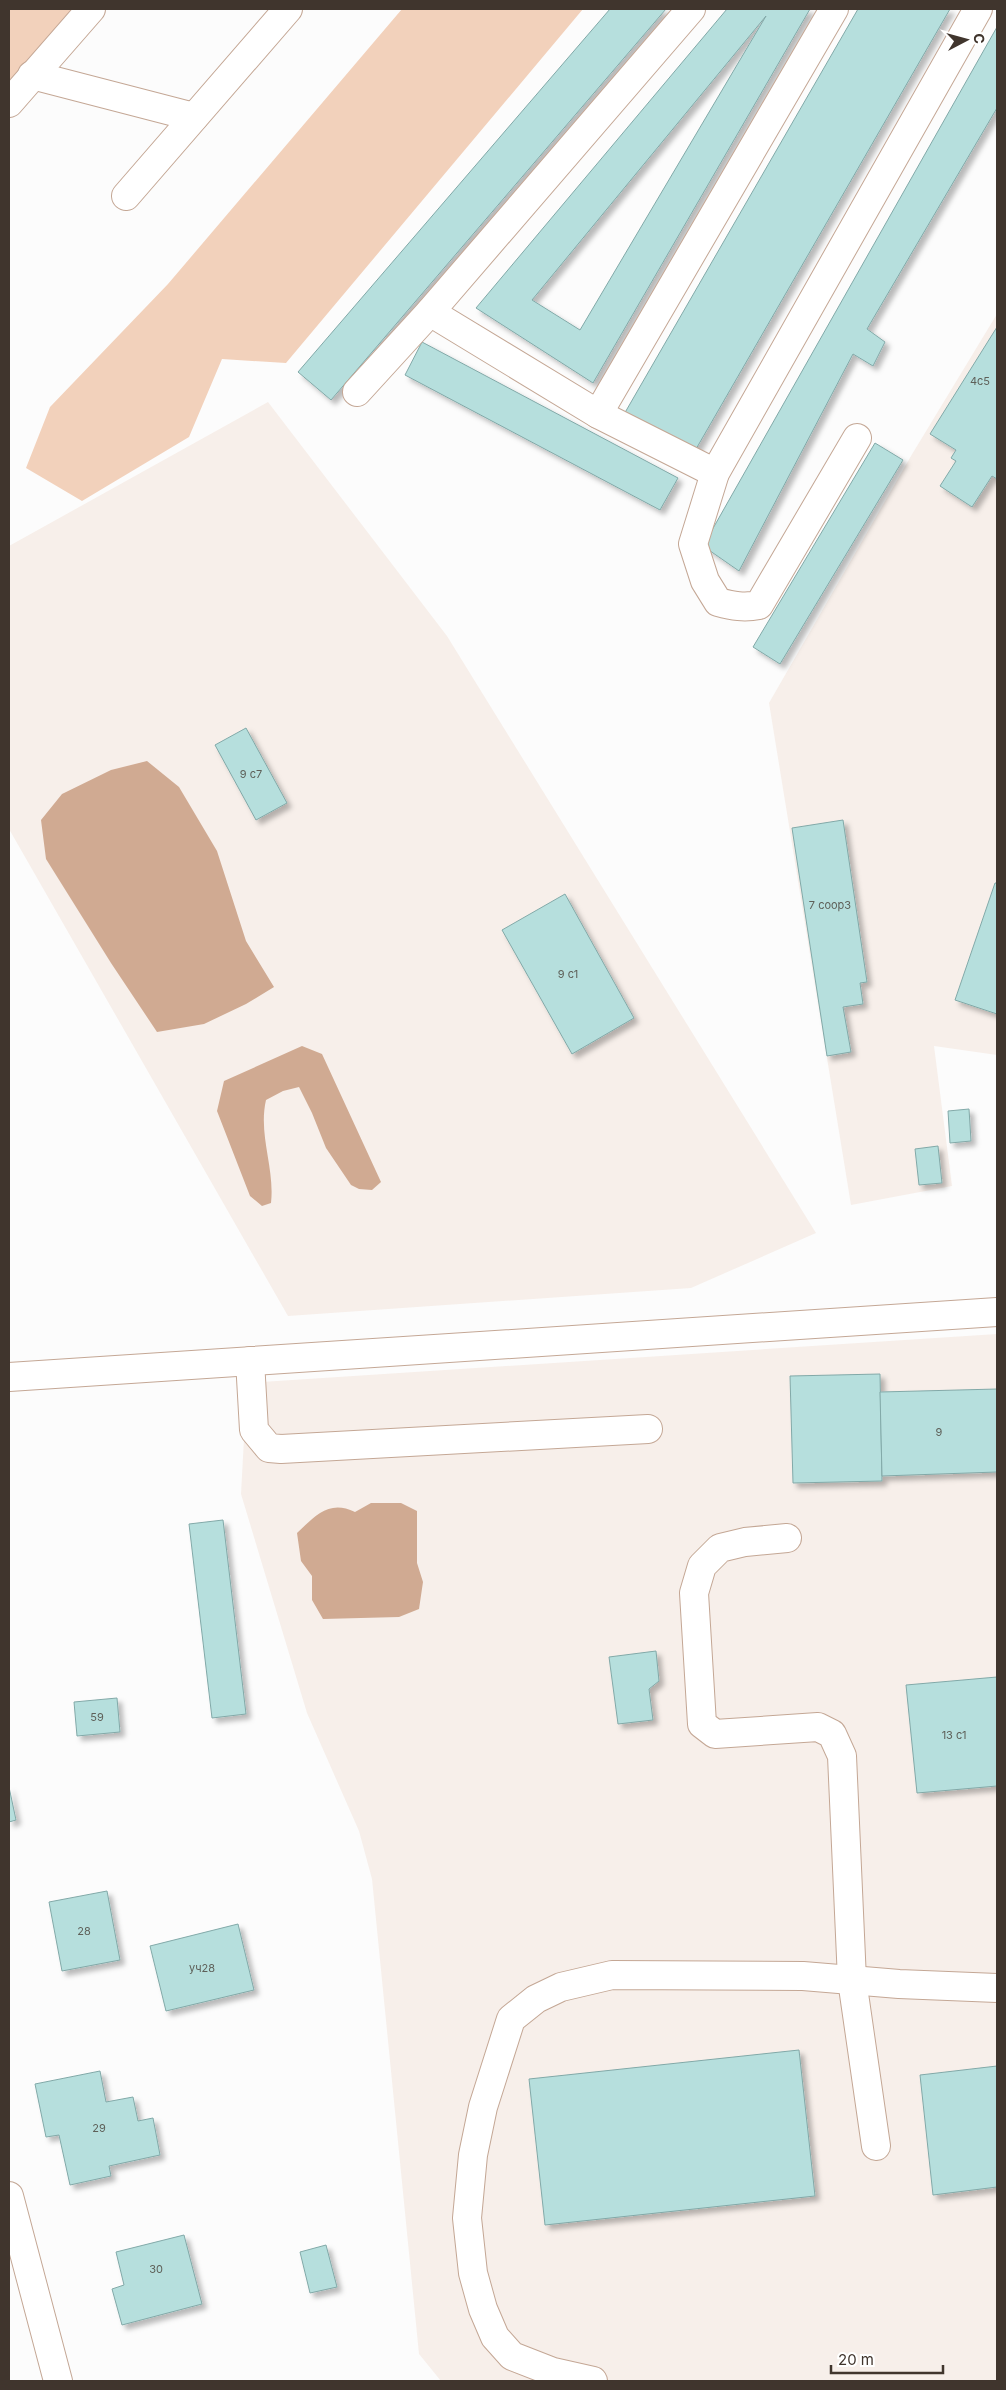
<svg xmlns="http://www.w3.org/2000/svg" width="1006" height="2390" viewBox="0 0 1006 2390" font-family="Inter,sans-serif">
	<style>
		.built { fill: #f7efea }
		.green { fill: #f2d1bb }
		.water { fill: #d0aa92 }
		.building { fill: #b6dfdd; stroke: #82a9a8; fill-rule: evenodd; filter: url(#shadow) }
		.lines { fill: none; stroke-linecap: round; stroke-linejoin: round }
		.minor-casing { stroke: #c4a795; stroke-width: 30 }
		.minor { stroke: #fff; stroke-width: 28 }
		.labels { text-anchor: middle; stroke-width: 4; stroke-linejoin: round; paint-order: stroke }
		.number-label { font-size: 11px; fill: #5e6059 }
	</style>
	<defs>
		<filter id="shadow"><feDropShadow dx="4.5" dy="4.5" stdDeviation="2.5" flood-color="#0004"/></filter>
	</defs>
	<rect width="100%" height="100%" fill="#fcfcfc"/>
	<!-- built -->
	<g class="built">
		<path d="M997,314V1055L934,1046L952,1186L851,1205L769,703L911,456Z"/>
		<path d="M268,402L447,636L816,1233L691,1288L288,1316L9,829V546Z"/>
		<path d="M997,1334V2381H441L419,2354L372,1879L359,1831L307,1713L241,1494L247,1383Z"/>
	</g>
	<!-- green -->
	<g class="green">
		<path d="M9,9H91L9,103Z"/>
		<path d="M402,9H583L286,363L222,359L189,437L82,501L26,468L50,407L168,284Z"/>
	</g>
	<!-- water -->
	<g class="water">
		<path d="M147,761L179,787L217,851L246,941L274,987L246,1004L204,1024L157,1032L111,963L46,859L41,820L62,794L111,770Z"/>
		<path d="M302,1046L322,1054L381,1182L372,1190L359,1189L351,1185L326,1148L312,1113L299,1087L283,1091L266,1100C258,1135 275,1168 271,1203L262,1206L250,1196L217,1111L224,1081Z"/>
		<path d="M371,1503H401L417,1511V1563L423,1582L419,1609L399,1617L323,1619L312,1600V1576L301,1561L297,1533C315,1516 329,1499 355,1512Z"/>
	</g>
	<!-- building -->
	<g class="building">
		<path d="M610,9H666L331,400L298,372Z"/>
		<path d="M727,9H810L593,383L476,308ZM766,16L580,330L532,300Z"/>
		<path d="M858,9H950L692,456L623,416Z"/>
		<path d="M997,27V108L867,329L885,342L873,366L853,354L739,571L703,546Z"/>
		<path d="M997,327V479L992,476L972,507L940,486L956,461L951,458L956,450L930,434Z"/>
		<path d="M422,342L678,478L660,510L405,375Z"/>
		<path d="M875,443L903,460L780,664L753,647Z"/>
		<path d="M246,728L287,803L256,820L215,745Z"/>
		<path d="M843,820L867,982L860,983L863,1004L843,1007L851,1052L827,1056L792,828Z"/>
		<path d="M995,883H997V1014L955,1000Z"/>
		<path d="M565,894L634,1018L572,1054L502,930Z"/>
		<path d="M969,1109L971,1141L950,1143L948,1111Z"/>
		<path d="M938,1146L942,1183L919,1185L915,1149Z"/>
		<path d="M880,1374L882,1481L793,1483L790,1376Z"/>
		<path d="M997,1389V1472L882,1476L880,1392Z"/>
		<path d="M223,1520L246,1714L212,1718L189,1524Z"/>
		<path d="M656,1651L659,1681L649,1689L653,1720L618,1724L609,1657Z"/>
		<path d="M997,1677V1786L917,1793L906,1685Z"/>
		<path d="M117,1698L120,1732L77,1736L74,1702Z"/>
		<path d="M9,1787L16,1820L9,1822Z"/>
		<path d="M107,1891L120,1960L62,1971L49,1902Z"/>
		<path d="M238,1924L254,1990L166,2011L150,1946Z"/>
		<path d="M799,2050L815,2196L545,2225L529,2079Z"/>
		<path d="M997,2066V2187L933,2195L920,2075Z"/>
		<path d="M100,2071L106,2102L133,2097L138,2121L153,2118L160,2155L109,2166L111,2176L70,2185L59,2135L46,2137L35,2084Z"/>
		<path d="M184,2235L202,2304L122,2325L112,2289L124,2285L116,2252Z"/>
		<path d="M326,2245L337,2287L310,2293L300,2252Z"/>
	</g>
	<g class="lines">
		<!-- minor casing -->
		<g class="minor-casing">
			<g id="minor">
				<path d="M32,75L194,117"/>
				<path d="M9,103L91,9"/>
				<path d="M126,196L288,9"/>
				<path d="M430,312L598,414L715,473"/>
				<path d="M357,392L430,312L691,9"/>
				<path d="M598,414L834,9"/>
				<path d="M857,438L759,605C744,608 733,606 718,602L705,581L693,544L715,473L978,9"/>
				<path d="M250,1361L254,1430L269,1448L281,1449L648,1429"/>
				<path d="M9,1377L997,1312"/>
				<path d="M787,1538L745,1542L720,1548L702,1566L694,1593L702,1724L715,1734L818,1727L832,1734L842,1756L852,1980L876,2146"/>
				<path d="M9,2196L58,2381"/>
				<path d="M593,2381L553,2372L512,2356L495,2337L483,2309L473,2273L467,2218L473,2155L483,2107L511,2019L536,1999L561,1987L612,1975L803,1976L899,1984L997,1988"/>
			</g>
		</g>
		<!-- minor -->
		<use href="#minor" class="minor"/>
	</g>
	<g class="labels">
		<!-- number labels -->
		<g class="number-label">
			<text x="980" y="385">4с5</text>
			<text x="251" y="778">9 с7</text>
			<text x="830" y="909">7 соор3</text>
			<text x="568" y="978">9 с1</text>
			<text x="939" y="1436">9</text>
			<text x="97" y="1721">59</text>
			<text x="954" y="1739">13 с1</text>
			<text x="84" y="1935">28</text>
			<text x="202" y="1972">уч28</text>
			<text x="99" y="2132">29</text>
			<text x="156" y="2273">30</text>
		</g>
	</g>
	<!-- border -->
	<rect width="1006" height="2390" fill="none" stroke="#40352d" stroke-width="20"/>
	<!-- north arrow -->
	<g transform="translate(966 40) rotate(84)" stroke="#ffffff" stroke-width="4" paint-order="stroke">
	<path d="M0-4L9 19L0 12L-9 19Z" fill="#40352d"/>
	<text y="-8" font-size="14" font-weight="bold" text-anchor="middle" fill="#40352d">С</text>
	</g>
	<!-- scale -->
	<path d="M831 2365v8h112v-8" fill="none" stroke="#40352d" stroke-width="2.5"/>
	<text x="838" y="2365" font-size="15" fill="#40352d" stroke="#ffffff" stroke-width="4" paint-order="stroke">20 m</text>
</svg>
